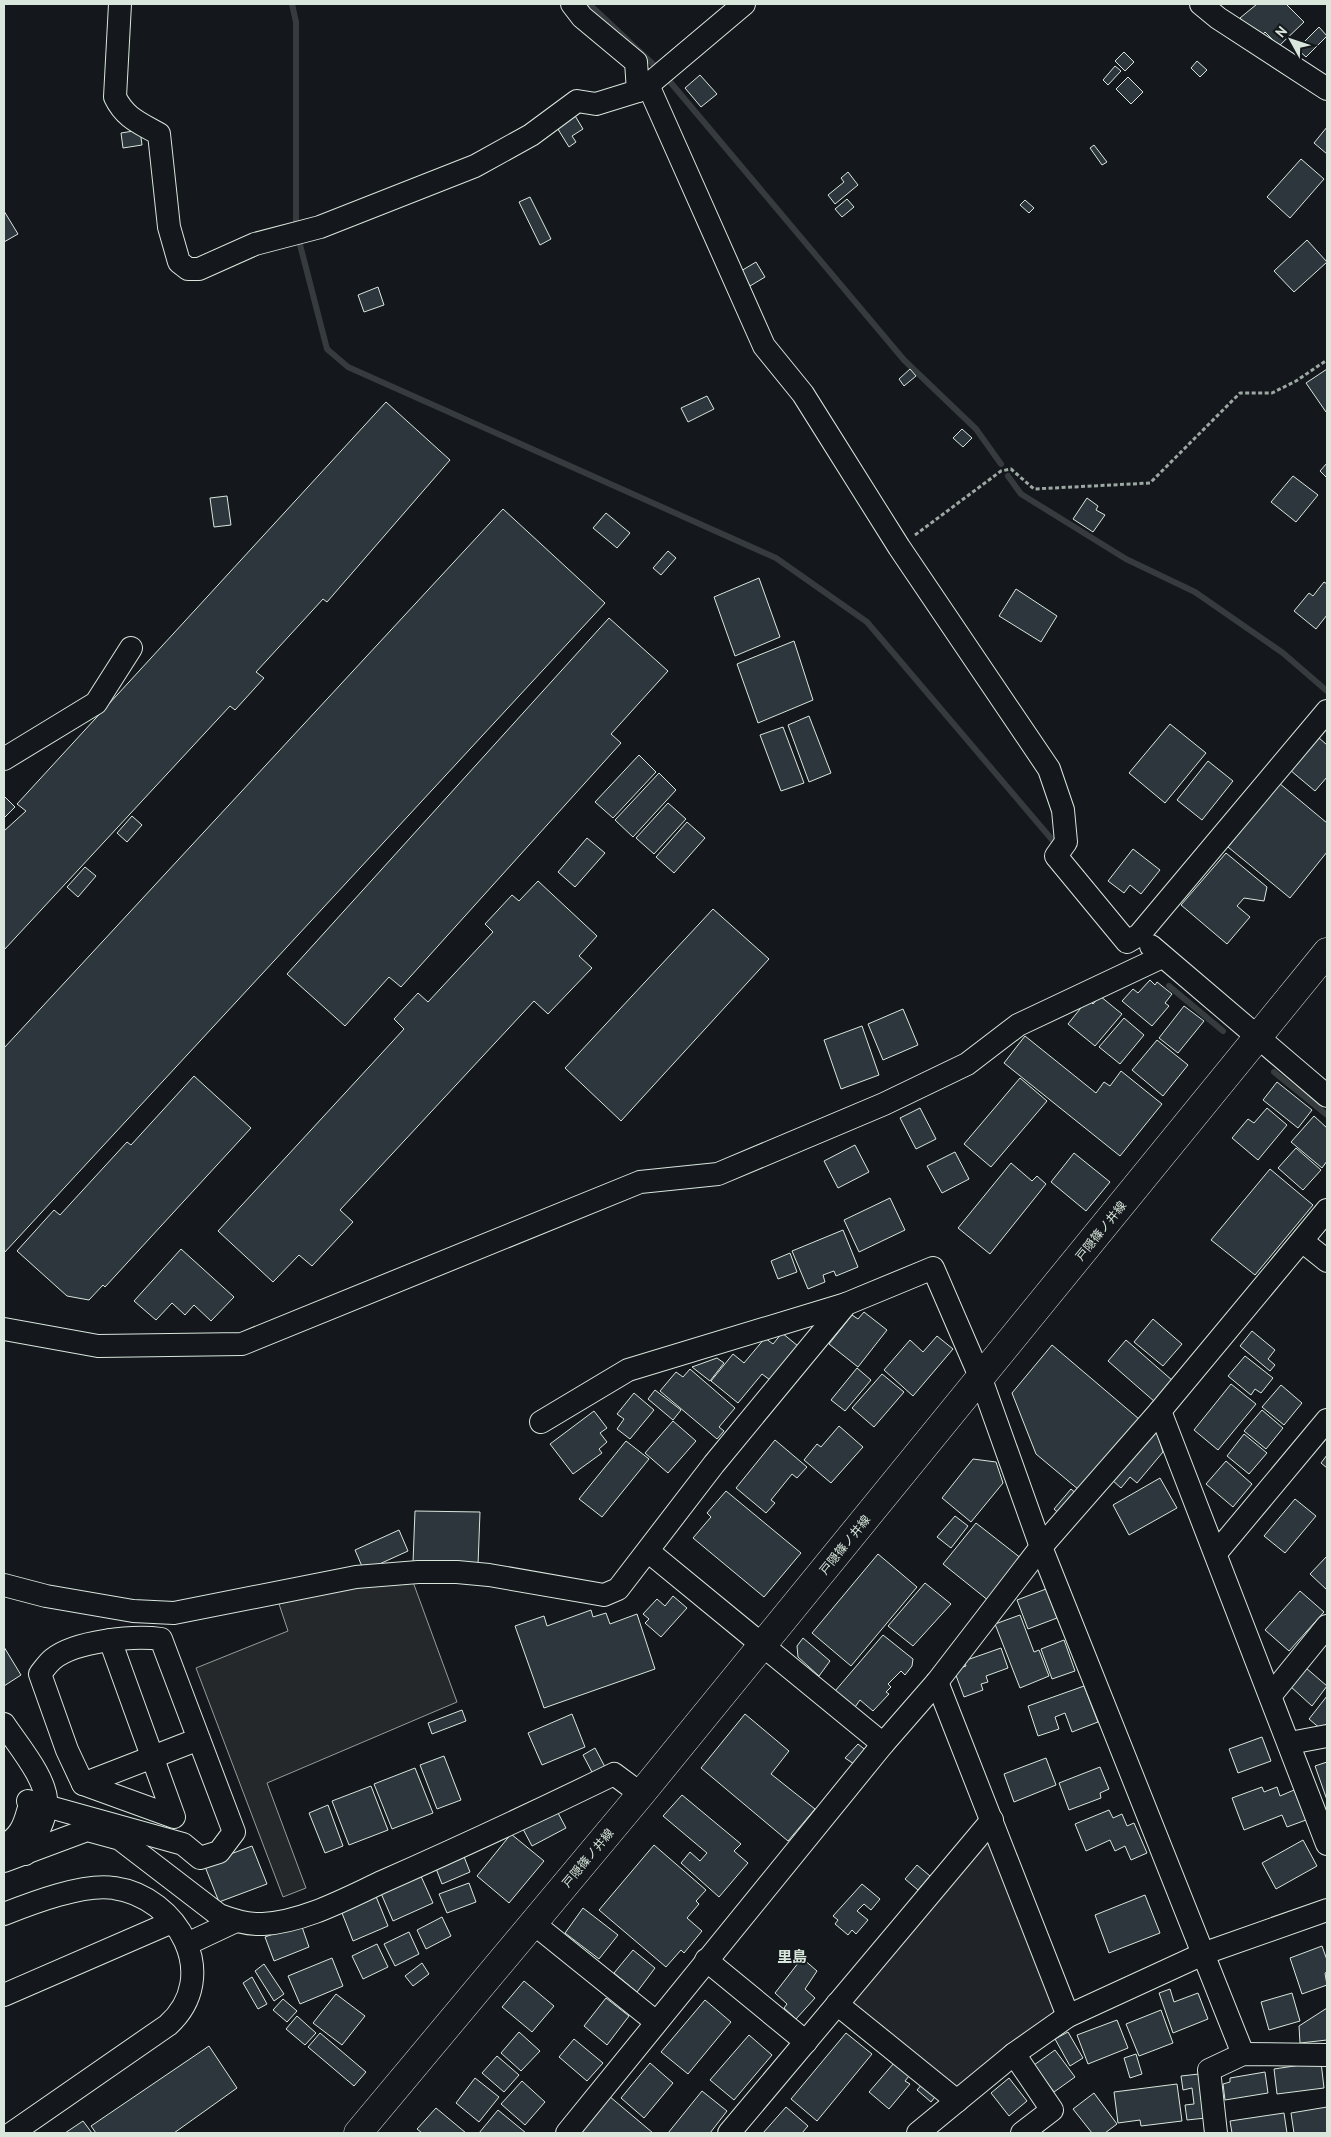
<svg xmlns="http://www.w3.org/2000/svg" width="1331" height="2137" viewBox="0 0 1331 2137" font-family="'PT Sans','Noto Sans JP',sans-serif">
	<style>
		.green { fill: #202428; stroke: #939e99 }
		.parking { fill: #24282b; stroke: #939e99 }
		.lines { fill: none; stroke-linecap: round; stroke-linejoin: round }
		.stream { stroke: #363b3e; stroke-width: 6 }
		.building { fill: #2c363c; stroke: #d8e6dc }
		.minor-casing { stroke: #d8e6dc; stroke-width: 24 }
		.major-casing { stroke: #d8e6dc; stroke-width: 29 }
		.path { stroke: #9da8a2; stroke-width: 3; stroke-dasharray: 4 2.5; stroke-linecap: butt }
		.minor { stroke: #14181c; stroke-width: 22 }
		.major { stroke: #14181c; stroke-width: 28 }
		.labels { text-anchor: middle; stroke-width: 4; stroke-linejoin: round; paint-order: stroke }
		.street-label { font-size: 12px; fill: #d8e6dc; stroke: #14181c }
		.quarter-label { font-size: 15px; font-weight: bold; fill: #d8e6dc; stroke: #14181c }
	</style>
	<rect width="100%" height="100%" fill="#14181c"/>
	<!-- green -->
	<path class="green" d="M986,1836L1055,2009L1051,2018L952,2090L848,2003Z"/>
	<!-- parking -->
	<path class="parking" d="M413,1582L457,1702L267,1783L306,1888L283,1897L196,1668L288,1631L279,1604L355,1585Z"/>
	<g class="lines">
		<!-- stream -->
		<g class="stream">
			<path d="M292,4L296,22V227"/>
			<path d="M589,4L655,66"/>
			<path d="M666,77L904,360L976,429L1001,464"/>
			<path d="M298,237L327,349L348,367L776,558L867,622L1054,842"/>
			<path d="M1008,476L1021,494L1126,559L1195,592L1283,653L1327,691"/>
			<path d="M1169,986L1223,1031"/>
			<path d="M1274,1072L1327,1115"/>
		</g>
	</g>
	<!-- building -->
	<g class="building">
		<path d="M1257,4H1286L1304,22L1279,46L1265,32L1260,38L1240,18Z"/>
		<path d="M1319,27L1327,36L1306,57L1297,49Z"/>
		<path d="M1124,52L1134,62L1125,71L1115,61Z"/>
		<path d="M1197,61L1207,70L1200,77L1191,68Z"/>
		<path d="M1115,66L1121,71L1108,85L1103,80Z"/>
		<path d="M700,75L717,94L701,107L685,88Z"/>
		<path d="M1128,77L1143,92L1131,104L1116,89Z"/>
		<path d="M574,114L583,129L572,136L576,142L569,147L556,126Z"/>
		<path d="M1327,127V154L1314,143Z"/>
		<path d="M140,130L142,145L123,148L121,133Z"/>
		<path d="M1094,145L1107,162L1102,165L1090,148Z"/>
		<path d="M1301,159L1324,179L1290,218L1267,197Z"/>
		<path d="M848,172L858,185L835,204L828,195L844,182L841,178Z"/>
		<path d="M530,197L551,239L540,245L519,202Z"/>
		<path d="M847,199L854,207L842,217L835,209Z"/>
		<path d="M1025,200L1034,208L1029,213L1020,205Z"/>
		<path d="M4,211L18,234L4,242Z"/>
		<path d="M1307,240L1327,262L1294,292L1274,271Z"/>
		<path d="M756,262L765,277L750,286L741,271Z"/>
		<path d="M378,287L384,305L364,312L358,295Z"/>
		<path d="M910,369L916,376L904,386L899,379Z"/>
		<path d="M1327,369V411L1326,412L1306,383Z"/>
		<path d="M707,396L714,409L688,422L681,408Z"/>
		<path d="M386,402L450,460L327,602L323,599L256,672L264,678L235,710L230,706L4,950V831L26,811L17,804Z"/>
		<path d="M962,429L972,438L963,447L953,438Z"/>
		<path d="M1327,463V478L1320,471Z"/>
		<path d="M1293,476L1318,495L1296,522L1271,502Z"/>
		<path d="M227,496L231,525L214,527L210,498Z"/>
		<path d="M1087,498L1098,506L1096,510L1105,515L1093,532L1073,519Z"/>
		<path d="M503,509L605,603L4,1253V1048Z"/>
		<path d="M606,513L630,533L617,548L593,528Z"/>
		<path d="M668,551L676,558L661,575L653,568Z"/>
		<path d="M759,578L780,637L735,656L714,597Z"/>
		<path d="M1324,582L1327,584V615L1316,629L1294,611L1309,593L1313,596Z"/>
		<path d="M1016,589L1057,616L1041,642L999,616Z"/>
		<path d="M609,618L668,671L611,734L621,743L401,987L389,977L345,1026L287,974Z"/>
		<path d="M794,641L813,700L758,723L737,664Z"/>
		<path d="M809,716L831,773L809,782L788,725Z"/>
		<path d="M1170,724L1206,753L1165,803L1129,773Z"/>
		<path d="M783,727L804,783L781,791L760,735Z"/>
		<path d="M1318,737L1327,745V777L1315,791L1290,770Z"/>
		<path d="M639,755L656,772L613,818L595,802Z"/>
		<path d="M1208,761L1233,781L1202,820L1177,800Z"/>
		<path d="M659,773L676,790L633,837L615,820Z"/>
		<path d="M1279,783L1327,823V852L1290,898L1228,847Z"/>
		<path d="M4,796L15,807L4,818Z"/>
		<path d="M668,803L686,819L654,854L636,838Z"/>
		<path d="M132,816L142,825L127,842L117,833Z"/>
		<path d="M687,822L705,838L674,873L656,857Z"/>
		<path d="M587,838L605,853L575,887L558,872Z"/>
		<path d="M1133,849L1160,870L1141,894L1130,885L1124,893L1108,881Z"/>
		<path d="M1226,853L1267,887L1264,901L1244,898L1237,906L1250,917L1227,944L1181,905Z"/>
		<path d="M85,867L96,876L78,897L67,887Z"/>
		<path d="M538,881L597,936L579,956L592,968L548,1014L534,1001L340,1210L353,1222L312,1266L299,1255L273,1282L218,1231L404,1029L394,1019L418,993L428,1002L493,932L485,924L512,895L519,901Z"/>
		<path d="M713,909L769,959L621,1121L565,1068Z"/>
		<path d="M1150,980L1155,985L1157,982L1172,994L1165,1003L1169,1006L1152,1026L1122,1001L1133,989L1138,993Z"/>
		<path d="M1100,996L1122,1014L1095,1046L1068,1024L1088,999L1093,1004Z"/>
		<path d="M1184,1006L1204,1021L1178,1053L1159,1038Z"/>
		<path d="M903,1009L918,1045L883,1060L868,1024Z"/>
		<path d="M1124,1018L1144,1035L1120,1064L1099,1047Z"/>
		<path d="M862,1026L879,1075L841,1089L824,1040Z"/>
		<path d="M1025,1036L1096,1093L1104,1082L1110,1086L1121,1071L1162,1104L1120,1156L1004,1063Z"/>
		<path d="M1157,1040L1188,1065L1163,1096L1132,1070Z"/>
		<path d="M194,1076L251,1128L105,1287L103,1285L89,1300L67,1296L17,1251L54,1210L60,1215L127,1142L131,1145Z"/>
		<path d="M1020,1078L1047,1101L991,1167L964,1144Z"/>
		<path d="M1277,1082L1312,1110L1298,1128L1263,1100Z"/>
		<path d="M920,1108L936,1139L916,1149L900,1118Z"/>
		<path d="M1267,1108L1287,1125L1258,1160L1232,1138L1248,1119L1254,1123Z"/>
		<path d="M1314,1116L1327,1128V1161L1322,1168L1291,1142Z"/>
		<path d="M855,1145L869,1172L838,1188L824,1161Z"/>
		<path d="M1296,1148L1321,1170L1303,1190L1278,1168Z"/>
		<path d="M955,1152L969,1179L942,1193L927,1166Z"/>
		<path d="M1074,1153L1110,1182L1086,1211L1051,1182Z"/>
		<path d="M1011,1163L1032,1181L1037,1176L1046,1184L990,1254L958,1228Z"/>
		<path d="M1270,1169L1313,1205L1255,1275L1211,1240Z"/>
		<path d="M890,1198L905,1230L859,1252L844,1220Z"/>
		<path d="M843,1230L858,1267L836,1276L834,1271L823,1275L825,1282L808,1289L792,1251Z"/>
		<path d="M181,1249L234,1297L211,1321L194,1305L185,1315L172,1303L156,1320L134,1301Z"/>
		<path d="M790,1253L797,1272L778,1279L771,1261Z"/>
		<path d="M864,1312L887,1330L858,1367L829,1344L852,1315L858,1319Z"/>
		<path d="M1153,1319L1182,1344L1163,1366L1134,1342Z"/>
		<path d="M1252,1331L1275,1350L1268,1359L1275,1365L1270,1371L1240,1346Z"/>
		<path d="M782,1333L798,1346L770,1380L762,1374L738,1403L711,1381L733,1354L744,1363L765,1338L773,1344Z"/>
		<path d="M937,1336L953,1349L913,1396L884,1370L910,1340L923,1352Z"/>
		<path d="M1126,1340L1173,1381L1155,1402L1108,1361Z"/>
		<path d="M1052,1345L1139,1419L1079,1490L1036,1454L1012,1393Z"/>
		<path d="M1245,1356L1273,1378L1261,1393L1255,1389L1251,1395L1228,1376Z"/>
		<path d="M717,1358L724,1363L710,1381L692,1367Z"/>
		<path d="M857,1368L871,1380L845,1411L831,1400Z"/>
		<path d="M690,1369L735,1408L719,1427L724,1431L717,1439L660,1391L676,1372L683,1377Z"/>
		<path d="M882,1374L904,1392L874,1427L852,1408Z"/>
		<path d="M1231,1384L1256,1404L1218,1450L1194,1430Z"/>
		<path d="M1281,1385L1302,1403L1284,1425L1262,1407Z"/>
		<path d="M655,1390L681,1410L673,1420L648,1399Z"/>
		<path d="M634,1393L654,1410L630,1439L617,1429L624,1419L617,1414Z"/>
		<path d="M1262,1410L1283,1428L1266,1449L1244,1431Z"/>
		<path d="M594,1411L607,1428L600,1433L607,1442L599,1449L602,1453L573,1474L550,1444Z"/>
		<path d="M673,1421L696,1441L668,1473L645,1453Z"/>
		<path d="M839,1426L863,1447L831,1483L804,1460L817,1444L821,1447Z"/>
		<path d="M1155,1426L1163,1452L1137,1483L1130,1477L1121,1488L1111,1479Z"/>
		<path d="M1244,1434L1267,1453L1249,1474L1227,1456Z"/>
		<path d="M775,1440L807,1467L797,1478L792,1474L771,1500L775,1503L766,1513L736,1488Z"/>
		<path d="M626,1441L649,1459L602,1517L579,1499Z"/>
		<path d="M1327,1455V1468L1321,1463Z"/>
		<path d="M973,1459L996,1462L1003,1483L971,1522L942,1498Z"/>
		<path d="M1226,1461L1252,1484L1233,1507L1206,1484Z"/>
		<path d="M1160,1478L1177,1508L1129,1535L1113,1505Z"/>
		<path d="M1071,1489L1079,1496L1062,1516L1054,1509Z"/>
		<path d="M726,1491L801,1553L764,1597L693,1538L711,1517L707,1513Z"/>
		<path d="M1295,1499L1316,1516L1285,1553L1264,1536Z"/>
		<path d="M415,1511L480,1512L478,1565L413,1563Z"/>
		<path d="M955,1516L968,1526L951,1548L937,1537Z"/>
		<path d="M976,1523L1022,1559L989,1601L943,1564Z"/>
		<path d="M399,1530L408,1551L364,1571L355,1550Z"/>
		<path d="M878,1554L917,1587L851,1666L812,1633Z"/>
		<path d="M1327,1556V1590L1310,1574Z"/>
		<path d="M925,1583L951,1604L913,1646L888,1626Z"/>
		<path d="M1046,1589L1057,1618L1028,1629L1017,1600Z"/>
		<path d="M1300,1591L1324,1612L1289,1651L1265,1630Z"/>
		<path d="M673,1596L687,1608L661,1637L645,1623L649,1619L643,1614L657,1599L665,1606Z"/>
		<path d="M591,1610L593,1617L606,1613L610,1624L637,1614L655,1669L544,1708L515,1626L544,1616L547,1626Z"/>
		<path d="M1020,1615L1034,1652L1039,1650L1049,1676L1020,1688L995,1624Z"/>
		<path d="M883,1635L913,1659L912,1666L905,1675L901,1671L888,1684L891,1687L886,1692L889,1694L873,1711L860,1700L855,1707L835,1691Z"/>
		<path d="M803,1638L830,1661L819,1676L798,1657L797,1646Z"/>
		<path d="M1064,1640L1075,1671L1052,1679L1041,1649Z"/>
		<path d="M4,1647L21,1675L4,1686Z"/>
		<path d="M1001,1648L1008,1668L986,1676L988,1682L981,1684L983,1690L964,1697L954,1670L966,1666L964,1661Z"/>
		<path d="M1306,1668L1327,1686L1312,1706L1290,1686Z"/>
		<path d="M1084,1686L1098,1722L1072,1732L1065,1713L1055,1717L1059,1729L1038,1736L1028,1706Z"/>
		<path d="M1327,1696V1723L1322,1730L1309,1719Z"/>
		<path d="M462,1710L466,1721L432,1734L428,1723Z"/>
		<path d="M572,1714L585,1747L542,1765L528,1733Z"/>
		<path d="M745,1714L789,1751L771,1774L815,1809L788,1841L701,1768Z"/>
		<path d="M1262,1737L1271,1761L1238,1773L1229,1749Z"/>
		<path d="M858,1744L868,1752L857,1766L845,1758Z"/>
		<path d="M595,1748L605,1767L593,1774L583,1755Z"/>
		<path d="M444,1756L461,1800L437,1809L420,1765Z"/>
		<path d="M1046,1758L1056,1785L1014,1802L1004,1774Z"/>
		<path d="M1327,1762V1800L1315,1766Z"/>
		<path d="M1100,1767L1109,1789L1100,1793L1101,1798L1069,1810L1059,1783Z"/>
		<path d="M415,1768L433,1813L392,1829L374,1784Z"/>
		<path d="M371,1786L388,1830L349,1845L332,1801Z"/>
		<path d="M1262,1787L1264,1792L1277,1787L1280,1796L1294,1790L1306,1820L1287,1827L1282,1815L1244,1830L1232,1798Z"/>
		<path d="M682,1795L741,1844L734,1851L748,1863L719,1897L681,1863L690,1852L700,1861L707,1853L663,1816Z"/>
		<path d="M328,1805L343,1846L325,1853L309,1813Z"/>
		<path d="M1109,1810L1113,1818L1122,1814L1127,1826L1134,1823L1147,1853L1131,1860L1125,1846L1115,1851L1110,1840L1086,1851L1075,1824Z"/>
		<path d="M557,1811L566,1828L532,1846L523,1829Z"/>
		<path d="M511,1834L544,1861L509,1903L477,1876Z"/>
		<path d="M1303,1840L1317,1866L1276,1889L1262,1863Z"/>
		<path d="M654,1845L706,1890L696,1901L699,1904L687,1918L702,1931L684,1953L681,1950L666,1967L599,1910Z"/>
		<path d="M252,1846L267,1884L219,1902L204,1864Z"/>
		<path d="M463,1854L470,1872L442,1884L435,1866Z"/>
		<path d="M917,1865L930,1876L918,1890L905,1879Z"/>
		<path d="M420,1874L433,1903L393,1921L380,1891Z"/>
		<path d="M469,1883L476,1902L447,1913L439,1894Z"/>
		<path d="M862,1884L880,1899L871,1910L864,1904L857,1911L868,1920L856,1934L852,1930L848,1935L835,1924L838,1920L833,1916Z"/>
		<path d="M375,1894L388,1926L353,1941L340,1908Z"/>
		<path d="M1145,1895L1160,1933L1109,1953L1095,1915Z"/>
		<path d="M583,1908L618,1935L599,1959L565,1933Z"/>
		<path d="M442,1917L451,1936L426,1949L417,1930Z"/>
		<path d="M301,1924L309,1947L274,1961L265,1937Z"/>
		<path d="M409,1932L419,1954L395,1966L384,1944Z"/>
		<path d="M377,1944L388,1967L363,1979L352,1956Z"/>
		<path d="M1322,1946L1327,1960V1972L1325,1973L1327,1985L1302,1994L1290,1958Z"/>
		<path d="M633,1950L655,1968L637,1992L614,1973Z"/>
		<path d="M332,1958L343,1986L300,2004L288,1976Z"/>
		<path d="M802,1958L817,1971L805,1989L815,1998L796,2019L784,2008L787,2004L775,1993Z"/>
		<path d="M422,1963L429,1974L413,1986L405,1976Z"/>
		<path d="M264,1964L284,1994L274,2001L255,1971Z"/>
		<path d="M252,1977L267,2004L258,2009L243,1983Z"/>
		<path d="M524,1981L554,2006L532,2032L502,2007Z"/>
		<path d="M1170,1989L1174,2002L1198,1993L1208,2019L1173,2033L1159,1993Z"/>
		<path d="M1292,1993L1300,2021L1269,2030L1261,2002Z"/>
		<path d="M336,1994L365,2016L342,2045L313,2023Z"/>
		<path d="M606,1998L629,2016L607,2045L584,2026Z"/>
		<path d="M283,1999L297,2011L287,2022L273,2010Z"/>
		<path d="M705,2000L731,2022L688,2074L661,2052Z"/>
		<path d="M1327,2008V2040L1300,2043L1299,2026Z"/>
		<path d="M1161,2010L1173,2043L1139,2056L1126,2024Z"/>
		<path d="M297,2016L316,2033L305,2045L286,2029Z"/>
		<path d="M1117,2020L1128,2048L1088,2064L1077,2035Z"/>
		<path d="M519,2032L540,2051L521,2071L501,2053Z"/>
		<path d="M1068,2032L1083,2058L1070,2066L1055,2039Z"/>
		<path d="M320,2033L366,2072L354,2086L308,2047Z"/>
		<path d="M846,2033L872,2054L817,2121L791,2099Z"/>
		<path d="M749,2035L772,2055L734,2100L710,2080Z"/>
		<path d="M574,2039L603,2063L587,2081L559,2057Z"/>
		<path d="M209,2046L237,2088L174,2133H96L91,2126Z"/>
		<path d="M1055,2050L1075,2077L1054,2092L1034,2065Z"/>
		<path d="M1136,2054L1142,2074L1130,2078L1124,2058Z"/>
		<path d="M497,2056L519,2075L504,2092L482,2073Z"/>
		<path d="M1321,2062L1324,2088L1277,2094L1274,2069Z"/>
		<path d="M650,2063L673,2083L644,2118L621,2098Z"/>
		<path d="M894,2063L909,2076L905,2081L910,2084L889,2109L869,2092Z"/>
		<path d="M1265,2072L1268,2093L1225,2100L1223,2084L1230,2082V2078Z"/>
		<path d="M1199,2074L1206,2118L1187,2120L1185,2105L1194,2104L1192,2088L1183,2090L1181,2076Z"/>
		<path d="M475,2078L499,2097L479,2122L456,2103Z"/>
		<path d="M1009,2078L1027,2101L1009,2116L991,2093Z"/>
		<path d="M522,2081L545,2102L525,2125L501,2104Z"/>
		<path d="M924,2082L938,2093L931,2102L917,2090Z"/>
		<path d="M1177,2084L1182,2121L1141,2126L1140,2120L1118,2123L1114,2092Z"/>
		<path d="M702,2091L727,2111L710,2133H668Z"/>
		<path d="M1094,2093L1117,2124L1105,2133H1092L1073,2109Z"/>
		<path d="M609,2096L653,2133H579Z"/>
		<path d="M786,2107L808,2126L802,2133H763Z"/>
		<path d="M1327,2107V2133H1294L1291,2113Z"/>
		<path d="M436,2108L466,2133H422L417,2129Z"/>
		<path d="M498,2110L526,2133H479Z"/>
		<path d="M1284,2113L1287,2133H1232L1230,2121Z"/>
		<path d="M83,2121L92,2133H65Z"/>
	</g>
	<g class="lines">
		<!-- minor casing -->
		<g class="minor-casing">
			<g id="minor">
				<path d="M120,4L115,97C125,118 140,123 159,134L169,227L179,262L188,269H199L255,244L320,227L475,166L531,135L577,101L596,104L638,91"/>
				<path d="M572,4L582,17L636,62L638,91L648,85L744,4"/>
				<path d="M1201,4L1218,18L1327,89"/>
				<path d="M648,85L764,346L803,394L899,547L1049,769L1063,810L1066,842L1056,856L1127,942L1139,935L1327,711"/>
				<path d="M4,759L96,703L131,648"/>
				<path d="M1151,946L1327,1096"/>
				<path d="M1302,1241L1327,1261"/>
				<path d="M4,1329L98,1346L242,1344L640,1182L718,1174L884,1104L967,1064L1018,1025L1162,957"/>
				<path d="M1160,1411L1327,1844"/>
				<path d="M541,1422L628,1370L846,1304"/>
				<path d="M649,1552L883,1744"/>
				<path d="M1216,1553L1327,1420"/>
				<path d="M4,1585L46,1596L133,1611L174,1613L356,1577L418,1572H457L489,1575L604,1595L618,1589L714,1464L846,1304L933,1268L981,1379L1041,1547L1243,2054"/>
				<path d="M937,1682L1068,2016"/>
				<path d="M1271,1695L1327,1626"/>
				<path d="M4,1724C17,1744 49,1781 46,1805C45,1823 34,1839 25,1854L42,1819"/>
				<path d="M1290,1743L1327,1736"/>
				<path d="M83,1784L174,1817L110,1640"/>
				<path d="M28,1801L183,1844L200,1858L219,1852L234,1832L161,1639C134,1635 75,1641 53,1659C48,1663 44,1669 40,1674L67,1750L83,1784L199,1739"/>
				<path d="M4,1845C19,1838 24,1826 28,1811"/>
				<path d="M4,1861L87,1830L120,1839L219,1915C232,1920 248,1925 263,1924C304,1922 347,1898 384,1881C461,1847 538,1811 614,1774L641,1794"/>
				<path d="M4,1914C32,1903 84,1883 114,1888C178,1897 222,1976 168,2025L12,2133"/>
				<path d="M533,1923L656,2022"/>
				<path d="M187,1944L236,1921"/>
				<path d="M706,1960L806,2042"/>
				<path d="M4,1995L172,1922"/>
				<path d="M837,2004L957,2101"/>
				<path d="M1014,2054L1052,2110L1022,2133"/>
				<path d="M567,2133L883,1744L937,1682L1041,1547L1160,1411L1327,1210"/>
				<path d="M729,2133L992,1820"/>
				<path d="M918,2133L1014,2054L1068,2016L1205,1953L1327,1910"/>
				<path d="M1216,2133L1209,2070L1243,2054L1327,2055"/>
			</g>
		</g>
		<!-- major casing -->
		<g class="major-casing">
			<path id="major" d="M358,2133L641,1794L1327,952"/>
		</g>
		<!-- path -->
		<path class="path" d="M915,535L1001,471L1011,469L1034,489L1150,483L1240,393H1272L1296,381L1327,360"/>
		<!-- minor -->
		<use href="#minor" class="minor"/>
		<!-- major -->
		<use href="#major" class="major"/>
	</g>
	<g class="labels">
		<!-- street labels -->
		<g class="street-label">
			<text transform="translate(1101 1231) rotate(-51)" y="4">戸隠篠ノ井線</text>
			<text transform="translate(845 1545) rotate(-51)" y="4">戸隠篠ノ井線</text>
			<text transform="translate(588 1858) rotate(-50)" y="4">戸隠篠ノ井線</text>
		</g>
		<!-- quarter labels -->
		<g class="quarter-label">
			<text x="792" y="1962">里島</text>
		</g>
	</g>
	<!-- border -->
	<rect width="1331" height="2137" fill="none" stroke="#d8e6dc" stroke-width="10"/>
	<!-- north arrow -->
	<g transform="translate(1291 40) rotate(310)" stroke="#14181c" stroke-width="4" paint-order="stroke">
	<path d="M0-4L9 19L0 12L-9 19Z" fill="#d8e6dc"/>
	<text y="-8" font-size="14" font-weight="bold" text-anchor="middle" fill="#d8e6dc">N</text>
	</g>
</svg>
